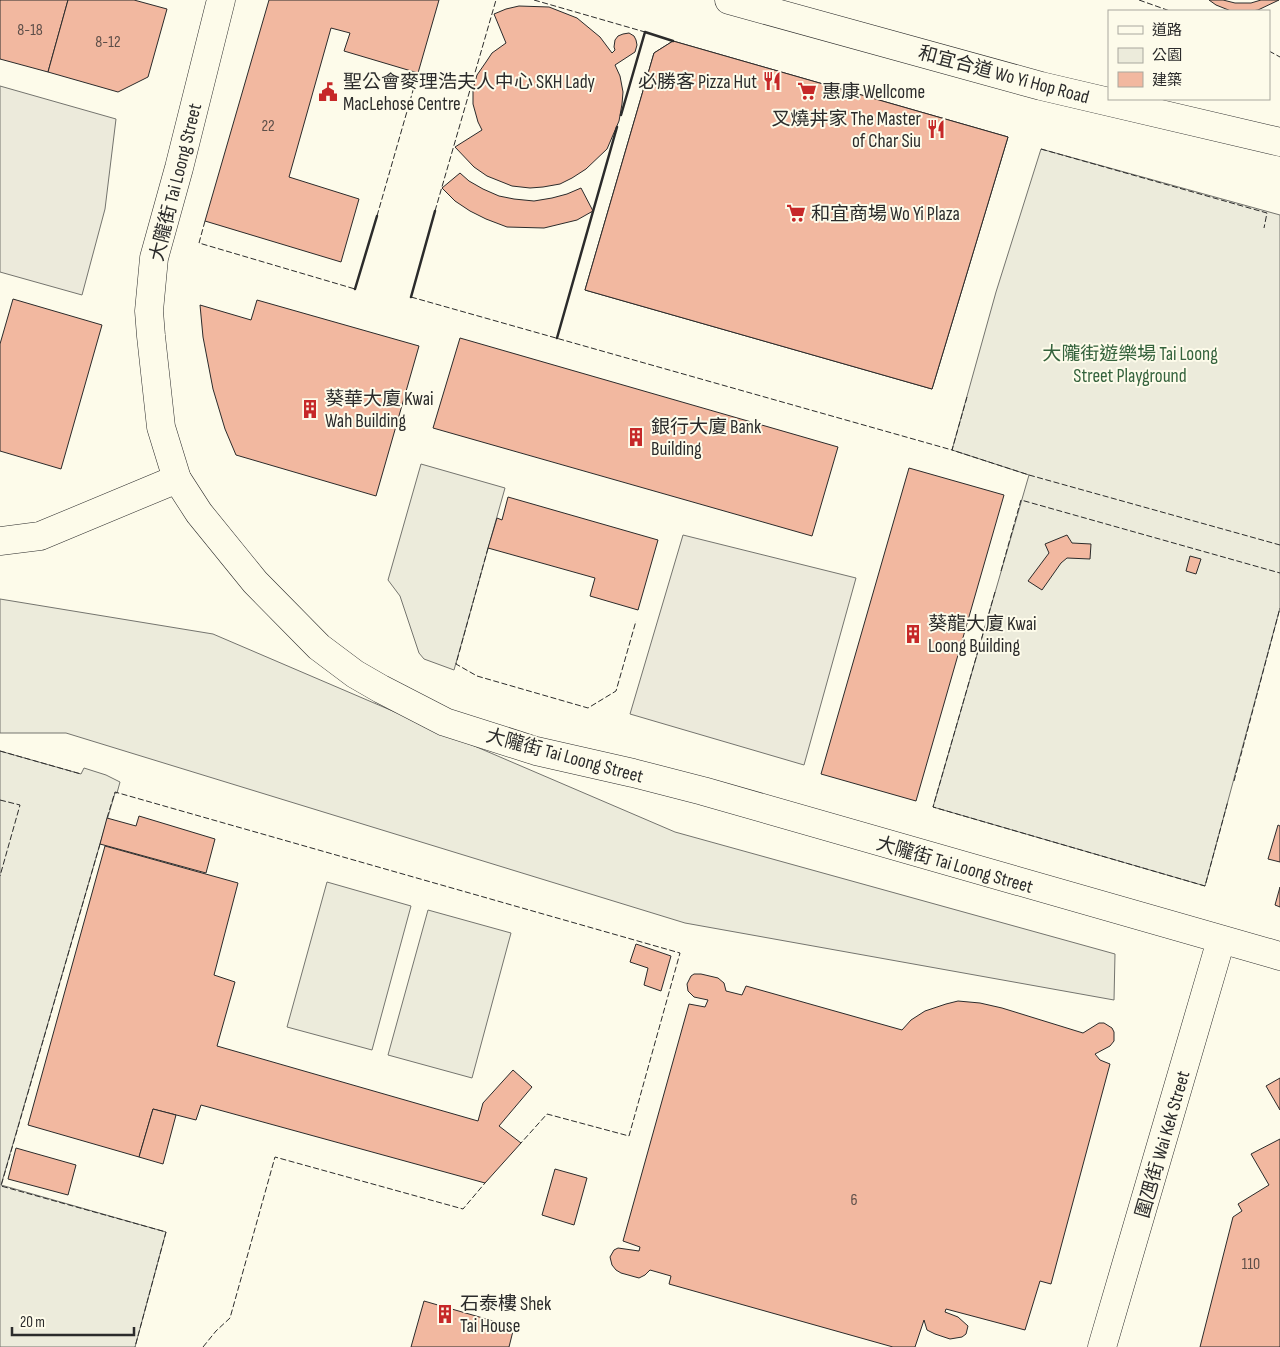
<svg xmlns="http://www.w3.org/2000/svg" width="1280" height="1347" viewBox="0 0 1280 1347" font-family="'Sofia Sans Condensed','Noto Sans TC',sans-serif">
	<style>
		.green { fill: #ecebdb; stroke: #74746e }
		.parking { fill: #eceadb; stroke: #74746e }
		.building { fill: #f2b8a0; stroke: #2b2b2b }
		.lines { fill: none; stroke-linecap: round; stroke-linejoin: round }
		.street-casing { stroke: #2b2b2b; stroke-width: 29 }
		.secondary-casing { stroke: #2b2b2b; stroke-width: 29 }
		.street { stroke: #fdfbea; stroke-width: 28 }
		.secondary { stroke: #fdfbea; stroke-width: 28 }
		.fence { stroke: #2b2b2b; stroke-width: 1; stroke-dasharray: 6 2.5; stroke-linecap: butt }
		.wall { stroke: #2b2b2b; stroke-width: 2.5 }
		.labels { text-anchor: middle; stroke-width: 4; stroke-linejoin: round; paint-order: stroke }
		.number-label { font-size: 16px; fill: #5d4e48 }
		.street-label { font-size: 19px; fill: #2b2b2b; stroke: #fdfbea }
		.poi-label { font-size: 19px; fill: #2b2b2b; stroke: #fdfbea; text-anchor: start }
		.park-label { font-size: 19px; fill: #34623c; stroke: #fdfbea }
	</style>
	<rect width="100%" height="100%" fill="#fdfbea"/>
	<!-- green -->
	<g class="green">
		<path d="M1041,149L1280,215V608L1205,886L933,807L1029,475L952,450L996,292Z"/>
		<path d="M421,464L505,488L454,670L424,659L419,653L400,596L388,580Z"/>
		<path d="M0,599L213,634L675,832L1115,954L1114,1000L685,923L66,733H0Z"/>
		<path d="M0,751L81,774L84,768L106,775L120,782L117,793H115L100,844L1,1185L166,1232L135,1347H0Z"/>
		<path d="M327,882L411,906L372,1050L287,1027Z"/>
		<path d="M428,910L511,933L472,1078L388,1055Z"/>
	</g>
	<!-- parking -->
	<g class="parking">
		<path d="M0,86L116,119L105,209L82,295L0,272Z"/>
		<path d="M683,535L856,578L804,765L630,714Z"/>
	</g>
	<!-- building -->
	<g class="building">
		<path d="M0,0H68L48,72L0,59Z"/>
		<path d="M68,0H134L167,9L148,77L118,92L48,72Z"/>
		<path d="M269,0H439L418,73L344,51L350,33L331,28L289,177L359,199L341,262L205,221Z"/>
		<path d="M1209,0H1223L1235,3H1251L1261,0H1279L1258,10L1252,11H1231L1216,5Z"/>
		<path d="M519,6L549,7L577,18L600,37L612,53L615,50L614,47L615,40L618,36L623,34L629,33L634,36L636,40L637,45L635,52L615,65L620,76L623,92L622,104L619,121L607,149L586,169L572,178L560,184L543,187L530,188L512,186L487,176L474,167L455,147L482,130L478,122L473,104V89L477,75L486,62L492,53L506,43L494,14L506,9Z"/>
		<path d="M673,41L1008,137L932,389L585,290L654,53Z"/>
		<path d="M673,41L1008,137L932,389L585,290L654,53Z"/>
		<path d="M460,173L469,181L483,189L499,196L514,199L534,201L552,198L567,194L581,188L593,211L577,220L544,228L507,227L486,219L470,211L455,201L442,188Z"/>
		<path d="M13,299L102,325L61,469L0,451V344Z"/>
		<path d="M257,300L419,346L376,496L236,455L225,429L213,389L203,337L200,305L251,320Z"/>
		<path d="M460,338L838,447L812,536L433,428Z"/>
		<path d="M909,468L1004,495L916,801L821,774Z"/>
		<path d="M508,497L658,540L638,610L590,596L595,578L488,548L497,518L502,520Z"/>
		<path d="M1067,535L1072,543L1091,544L1090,559L1067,558L1061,563L1042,590L1028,581L1049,553L1045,544Z"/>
		<path d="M1190,556L1201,559L1196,574L1186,571Z"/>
		<path d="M139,816L215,839L206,873L100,844L107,818L136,826Z"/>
		<path d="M1278,825L1280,826V862L1268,859Z"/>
		<path d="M105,846L238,883L214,975L235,982L217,1046L478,1121L483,1103L513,1070L532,1087L499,1126L521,1143L485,1183L201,1105L196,1120L153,1109L139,1157L28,1125Z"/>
		<path d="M1280,887V907L1275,905Z"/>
		<path d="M636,944L671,956L661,991L644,985L648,968L630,962Z"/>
		<path d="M694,974H701L718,978L724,983L726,991L742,995L746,986L902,1030L911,1020L925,1011L946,1004L958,1001L980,1003L1002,1008L1083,1033L1099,1023H1104L1112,1028L1114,1032V1041L1110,1046L1095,1054L1100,1060L1110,1064L1051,1284L1040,1281L1025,1330L946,1309L945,1312L958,1317L968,1326L966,1334L962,1337L950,1339L935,1334L927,1330L924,1320L915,1347H893L669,1284L671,1276L650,1270L645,1275L639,1278L621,1273L616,1270L612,1265L610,1257L614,1250L618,1248L639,1251L640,1247L623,1241L689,1004L705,1007L708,1000L694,997L688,991L687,984L691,976Z"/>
		<path d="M1280,1078V1110L1266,1086Z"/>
		<path d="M153,1109L176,1115L163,1164L139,1157Z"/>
		<path d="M1280,1139V1347H1200L1233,1217L1242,1211L1238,1204L1269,1185L1251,1154Z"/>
		<path d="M16,1148L76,1165L68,1195L8,1179Z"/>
		<path d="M555,1169L587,1178L574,1225L542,1215Z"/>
		<path d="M424,1301L514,1327L509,1347H411Z"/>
	</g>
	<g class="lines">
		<!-- street casing -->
		<g class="street-casing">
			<g id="street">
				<path d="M221,0L179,168L154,258L149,311L151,336L161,427L177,479L199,513L255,582L319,647L355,674L381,689L445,722L536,751L633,773L703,791L1280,956"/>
				<path d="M0,541L40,536L177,479"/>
				<path d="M1102,1347L1221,940"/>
			</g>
		</g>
		<!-- secondary casing -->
		<g class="secondary-casing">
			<path id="secondary" d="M729,0L1041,86L1280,142"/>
		</g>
		<!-- street -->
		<use href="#street" class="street"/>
		<!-- secondary -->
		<use href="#secondary" class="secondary"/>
		<!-- fence -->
		<g class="fence">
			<path d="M534,0L645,32"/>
			<path d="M1139,0L1170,11"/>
			<path d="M1269,51L1280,57"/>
			<path d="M1041,149L1267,213L1264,228"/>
			<path d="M435,211L496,0"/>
			<path d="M377,216L418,73"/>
			<path d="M205,221L199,243L355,289"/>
			<path d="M411,297L952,450"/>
			<path d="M967,397L952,450L1029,475L1280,545"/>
			<path d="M488,548L456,664L477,676L588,708L616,691L636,621"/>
			<path d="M1001,571L1021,500L1280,573"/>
			<path d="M995,592L933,807L1205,886L1228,801"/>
			<path d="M0,751L81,774"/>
			<path d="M1234,781L1280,608"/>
			<path d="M0,800L20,805L0,876"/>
			<path d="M107,818L115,792L680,953L629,1136L547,1114L521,1143"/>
			<path d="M100,844L1,1186L166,1232L135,1347"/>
			<path d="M203,1347L216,1331L230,1318L275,1157L463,1209L485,1183"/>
		</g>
		<!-- wall -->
		<g class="wall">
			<path d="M621,115L645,32L673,41"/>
			<path d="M355,289L377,216"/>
			<path d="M411,297L435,211"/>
			<path d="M557,338L617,127"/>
		</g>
	</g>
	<!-- icons -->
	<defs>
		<g id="restaurant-bare" transform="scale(1.5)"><path d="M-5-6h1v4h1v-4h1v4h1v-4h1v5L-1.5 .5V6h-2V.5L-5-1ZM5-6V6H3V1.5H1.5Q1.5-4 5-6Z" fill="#c62828" stroke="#fdfbea" stroke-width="2.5" paint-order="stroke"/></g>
		<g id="supermarket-bare" transform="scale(1.5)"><path d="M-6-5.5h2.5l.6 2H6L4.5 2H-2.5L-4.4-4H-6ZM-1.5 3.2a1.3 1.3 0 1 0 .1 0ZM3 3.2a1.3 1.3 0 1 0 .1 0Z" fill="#c62828" stroke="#fdfbea" stroke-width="2.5" paint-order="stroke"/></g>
		<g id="civic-bare" transform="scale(1.5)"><path d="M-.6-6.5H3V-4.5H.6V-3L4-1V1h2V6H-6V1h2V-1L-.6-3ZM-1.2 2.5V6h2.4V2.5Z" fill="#c62828" stroke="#fdfbea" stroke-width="2.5" paint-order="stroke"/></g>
		<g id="building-bare" transform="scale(1.5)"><path d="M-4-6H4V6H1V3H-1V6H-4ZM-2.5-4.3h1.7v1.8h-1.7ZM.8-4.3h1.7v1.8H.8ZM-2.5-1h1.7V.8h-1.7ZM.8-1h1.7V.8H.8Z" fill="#c62828" stroke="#fdfbea" stroke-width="2.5" paint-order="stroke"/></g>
	</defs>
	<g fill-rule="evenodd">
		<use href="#restaurant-bare" x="772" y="81"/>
		<use href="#supermarket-bare" x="807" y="91"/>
		<use href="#civic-bare" x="328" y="92"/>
		<use href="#restaurant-bare" x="936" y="129"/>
		<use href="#supermarket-bare" x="796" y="213"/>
		<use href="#building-bare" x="310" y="409"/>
		<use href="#building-bare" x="636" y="437"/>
		<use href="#building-bare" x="913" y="634"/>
		<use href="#building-bare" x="445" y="1314"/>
	</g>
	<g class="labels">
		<!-- number labels -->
		<g class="number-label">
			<text x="30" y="35">8-18</text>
			<text x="108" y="47">8-12</text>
			<text x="268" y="131">22</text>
			<text x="854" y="1205">6</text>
			<text x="1251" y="1269">110</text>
		</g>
		<!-- street labels -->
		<g class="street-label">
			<text transform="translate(1004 74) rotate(15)" y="7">和宜合道 Wo Yi Hop Road</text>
			<text transform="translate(175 182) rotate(-76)" y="7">大隴街 Tai Loong Street</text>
			<text transform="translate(565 755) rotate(15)" y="7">大隴街 Tai Loong Street</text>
			<text transform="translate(955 864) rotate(16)" y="7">大隴街 Tai Loong Street</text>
			<text transform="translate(1162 1144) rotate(-74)" y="7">圍乪街 Wai Kek Street</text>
		</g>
		<!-- poi labels -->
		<g class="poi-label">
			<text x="343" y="88">聖公會麥理浩夫人中心 SKH Lady<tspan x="343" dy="22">MacLehose Centre</tspan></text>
			<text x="757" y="88" text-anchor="end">必勝客 Pizza Hut</text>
			<text x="822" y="98">惠康 Wellcome</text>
			<text x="921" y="125" text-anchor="end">叉燒丼家 The Master<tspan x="921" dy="22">of Char Siu</tspan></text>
			<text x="811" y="220">和宜商場 Wo Yi Plaza</text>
			<text x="325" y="405">葵華大廈 Kwai<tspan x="325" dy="22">Wah Building</tspan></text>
			<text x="651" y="433">銀行大廈 Bank<tspan x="651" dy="22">Building</tspan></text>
			<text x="928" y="630">葵龍大廈 Kwai<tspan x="928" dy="22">Loong Building</tspan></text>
			<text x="460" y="1310">石泰樓 Shek<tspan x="460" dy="22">Tai House</tspan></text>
		</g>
		<!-- park labels -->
		<g class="park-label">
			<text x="1130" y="360">大隴街遊樂場 Tai Loong<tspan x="1130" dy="22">Street Playground</tspan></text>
		</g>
	</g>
	<!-- legend -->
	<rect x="1108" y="10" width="162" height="90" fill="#fdfbea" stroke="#a9a89e"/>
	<rect x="1118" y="26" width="25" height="8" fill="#fdfbea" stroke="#a9a89e"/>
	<text x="1152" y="35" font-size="15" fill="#2b2b2b">道路</text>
	<rect x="1118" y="48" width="25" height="15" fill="#ecebdb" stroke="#a9a89e"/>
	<text x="1152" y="60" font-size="15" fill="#2b2b2b">公園</text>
	<rect x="1118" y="72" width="25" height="15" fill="#f2b8a0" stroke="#a9a89e"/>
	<text x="1152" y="85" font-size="15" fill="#2b2b2b">建築</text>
	<!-- scale -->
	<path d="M12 1327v8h122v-8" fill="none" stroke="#2b2b2b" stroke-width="2.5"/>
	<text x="20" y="1327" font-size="15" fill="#2b2b2b" stroke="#fdfbea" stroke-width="4" paint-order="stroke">20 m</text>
</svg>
